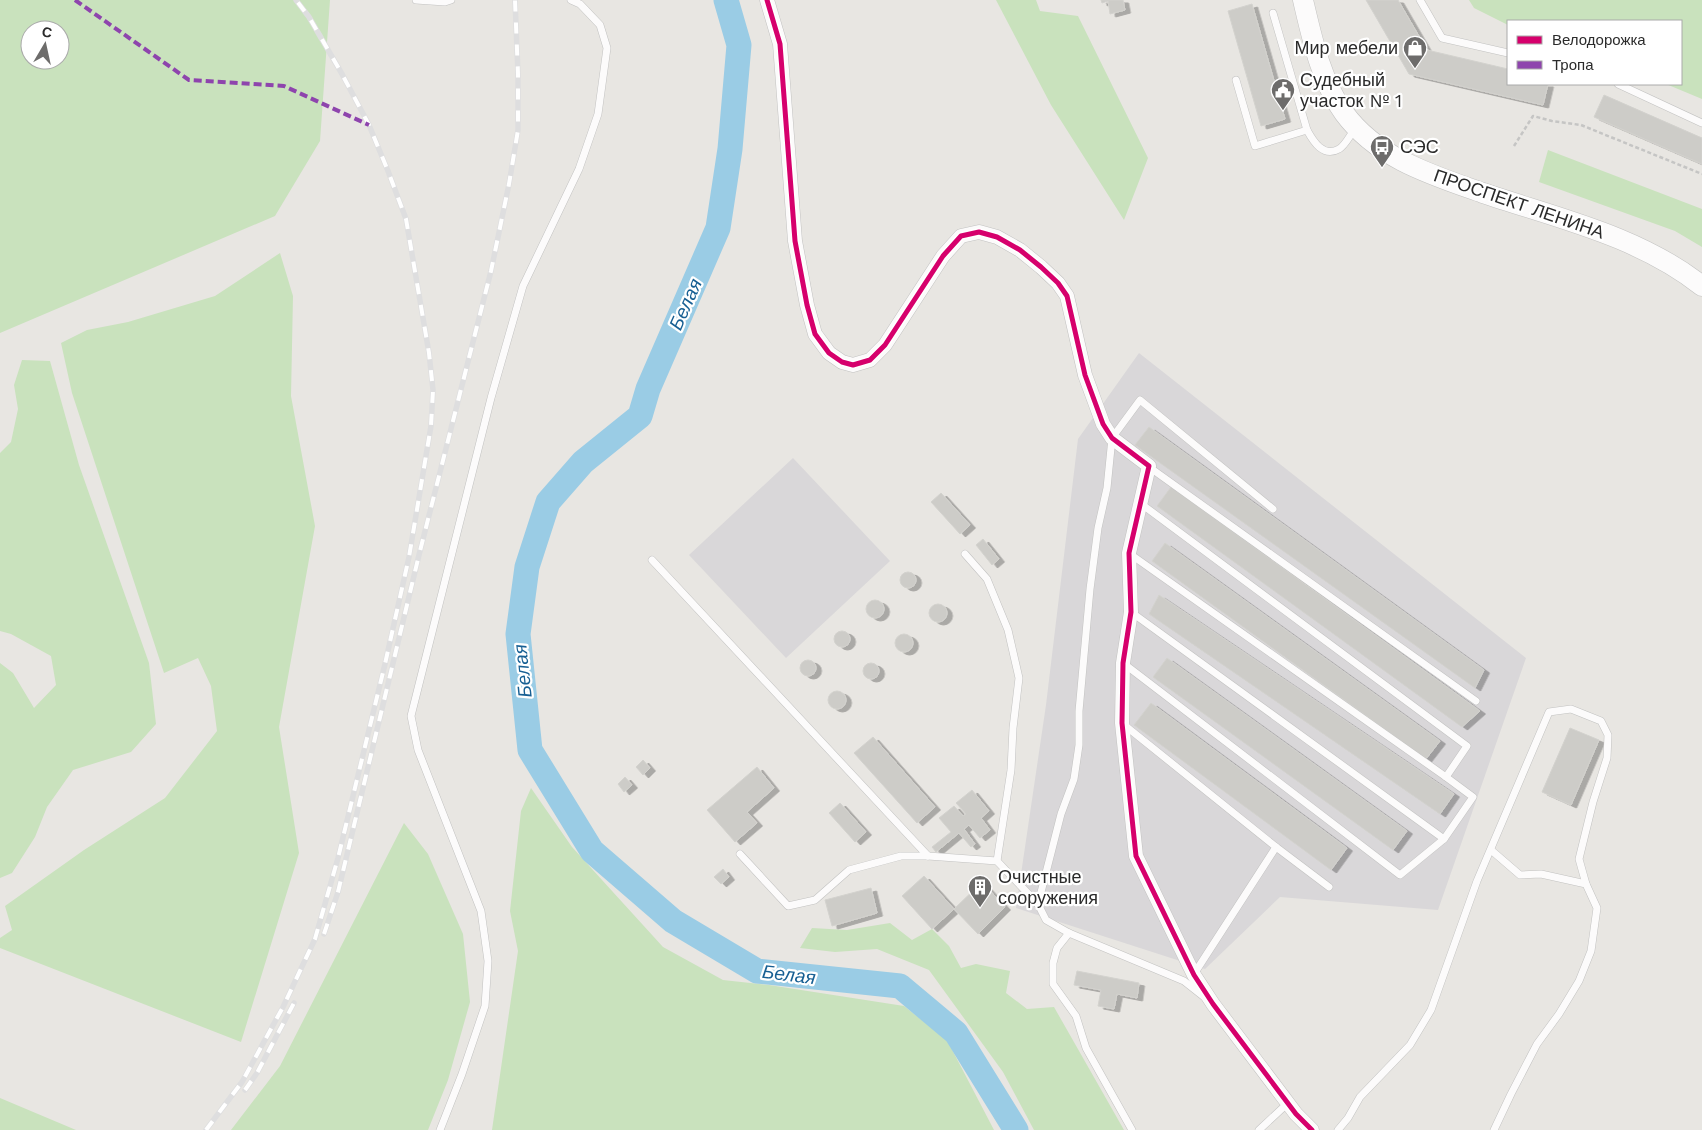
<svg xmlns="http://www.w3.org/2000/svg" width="1702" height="1130" viewBox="0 0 1702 1130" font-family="'Work Sans',sans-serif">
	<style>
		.industrial { fill: #d9d7d9 }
		.green { fill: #c9e2bd; fill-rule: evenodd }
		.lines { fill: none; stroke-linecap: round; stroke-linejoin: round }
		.river { stroke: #9acce5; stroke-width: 25 }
		.building { fill: #cdccc8; stroke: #d3d2ce; filter: url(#shadow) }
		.service-casing { stroke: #c2c2c1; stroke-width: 8 }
		.minor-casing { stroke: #c2c2c1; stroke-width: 15 }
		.secondary-casing { stroke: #c2c2c1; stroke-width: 21 }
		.path { stroke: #c5c5c4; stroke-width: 2.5; stroke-dasharray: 4 2.5; stroke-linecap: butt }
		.service { stroke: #fcfbfb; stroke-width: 7 }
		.minor { stroke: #fcfbfb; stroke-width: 14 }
		.secondary { stroke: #fcfbfb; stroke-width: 20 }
		.rail-casing { stroke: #dededf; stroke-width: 5.5 }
		.rail { stroke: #fff; stroke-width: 4; stroke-dasharray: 11; stroke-linecap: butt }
		.quiet { stroke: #8e44ad; stroke-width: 4; stroke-dasharray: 8 4; stroke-linecap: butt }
		.cycleway-casing { stroke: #fff; stroke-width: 8 }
		.cycleway { stroke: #d6006c; stroke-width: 5 }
		.labels { text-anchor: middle; stroke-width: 4.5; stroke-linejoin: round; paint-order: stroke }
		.poi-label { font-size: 18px; fill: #2b2b2b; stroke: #fff; text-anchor: start }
		.street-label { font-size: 18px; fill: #2b2b2b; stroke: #fff }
		.water-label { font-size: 19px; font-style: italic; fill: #175f93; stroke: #fff }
	</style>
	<defs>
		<filter id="shadow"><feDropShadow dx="5.5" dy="3" stdDeviation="0" flood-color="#0004"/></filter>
	</defs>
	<rect width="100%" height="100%" fill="#e8e6e2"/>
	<!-- industrial -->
	<g class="industrial">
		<path d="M1139,353L1526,658L1438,910L1280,897L1205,969L1016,908L1046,705L1078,439Z"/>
		<path d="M793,458L890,561L786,658L689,555Z"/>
	</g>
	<!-- green -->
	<g class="green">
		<path d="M0,0H330L320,141L275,216L0,333ZM30,30H60V60H30Z"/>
		<path d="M996,0H1036L1040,11L1078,16L1148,158L1124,220L1051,105Z"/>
		<path d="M1469,0H1702V99L1666,84H1681V21H1508V25L1474,8Z"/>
		<path d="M1548,150L1702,209V247L1675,231L1539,182Z"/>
		<path d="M280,253L293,296L291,396L315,526L279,727L299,853L241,1042L0,948V938L12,930L5,906L84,850L165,798L217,731L211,686L198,658L164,673L72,393L61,343L87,330L128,322L215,296Z"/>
		<path d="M22,360L50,361L79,465L149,663L156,724L131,752L73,770L47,807L35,837L12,873L0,878V663L13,673L34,708L56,685L51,656L11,634L0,631V453L11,442L18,409L14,385Z"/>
		<path d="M531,788L572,847L663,947L723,980L769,985L904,1006L947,1040L994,1130H492L518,951L510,911L521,811Z"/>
		<path d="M404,823L428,854L463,934L470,1002L448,1080L428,1130H231L280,1066Z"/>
		<path d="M890,923L912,940L932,929L949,946L961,968L976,964L1010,971L1006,993L1027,1009L1054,1007L1124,1130H1034L1003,1072L929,970L877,949L835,952L800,948L812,928L847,930Z"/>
		<path d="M0,1098L76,1130H0Z"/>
	</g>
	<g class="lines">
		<!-- river -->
		<path class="river" d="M726,0L739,45L730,149L718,228L648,389L640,416L583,462L548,502L527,567L518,634L530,750L592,851L673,921L757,971L900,986L956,1033L1016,1130"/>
	</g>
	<!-- building -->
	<g class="building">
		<path d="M1101,0H1123L1125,10L1110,14L1108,1L1102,3Z"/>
		<path d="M1366,0H1398L1427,50L1508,69V84H1548L1543,105L1409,74Z"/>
		<path d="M1252,4L1285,119L1261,126L1228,11Z"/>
		<path d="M1604,95L1702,138V164L1594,117Z"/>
		<path d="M1149,427L1484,670L1475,688L1135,445Z"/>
		<path d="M1171,487L1480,711L1462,727L1157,506Z"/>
		<path d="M941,493L970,525L960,534L931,502Z"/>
		<path d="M983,539L999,559L992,565L976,545Z"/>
		<path d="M1165,543L1440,741L1426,759L1152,561Z"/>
		<circle cx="908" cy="580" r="8"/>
		<path d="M1159,595L1454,794L1440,814L1149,614Z"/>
		<circle cx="875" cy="609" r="9"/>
		<circle cx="938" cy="613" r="9"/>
		<circle cx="842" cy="639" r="8"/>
		<circle cx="904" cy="643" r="9"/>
		<path d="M1167,658L1407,831L1393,850L1153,677Z"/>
		<circle cx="808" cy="668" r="8"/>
		<circle cx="871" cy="671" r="8"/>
		<circle cx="837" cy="700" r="9"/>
		<path d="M1151,703L1347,848L1331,870L1134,725Z"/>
		<path d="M1570,728L1599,740L1571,805L1542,792Z"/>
		<path d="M873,737L935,807L917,823L854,753Z"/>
		<path d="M643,760L650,768L643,775L636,767Z"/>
		<path d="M757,767L774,788L747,812L757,823L735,842L707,810Z"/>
		<path d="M625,777L632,785L624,792L618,784Z"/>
		<path d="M972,790L989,811L981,818L990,830L980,838L969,825L964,829L975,844L971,847L959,833L936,852L932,847L951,832L939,818L954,806L963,816L966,814L956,803Z"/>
		<path d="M840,803L866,832L855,842L829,813Z"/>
		<path d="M723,869L729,877L721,884L714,877Z"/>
		<path d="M924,876L954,909L932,929L902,896Z"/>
		<path d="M982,882L1005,907L978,934L954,909Z"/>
		<path d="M871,888L877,913L832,926L825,900Z"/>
		<path d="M1077,971L1139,983L1137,998L1117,994L1114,1009L1098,1006L1101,990L1074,985Z"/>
	</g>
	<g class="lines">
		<!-- service casing -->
		<g class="service-casing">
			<g id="service">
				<path d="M416,0L445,2L451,0"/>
				<path d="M1420,0L1442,38L1508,53"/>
				<path d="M1273,13L1307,130"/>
				<path d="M1236,80L1255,146L1307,130C1313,141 1323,158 1339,149C1345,146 1350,135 1355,129"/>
				<path d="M1618,84L1702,123"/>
				<path d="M1149,467L1476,701"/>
				<path d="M965,554L987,579L1008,630L1019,678L1013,728L1011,770L997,861"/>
				<path d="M1130,554L1446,777L1467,746L1140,503"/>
				<path d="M652,560L928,856"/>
				<path d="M1131,612L1444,839L1473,797L1446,777"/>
				<path d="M1123,663L1400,875L1444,839"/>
				<path d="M1123,724L1276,847L1194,974"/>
				<path d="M1276,847L1329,887"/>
				<path d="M1491,850L1520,875L1541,874L1586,884L1597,908L1591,951L1579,981L1559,1014L1537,1044L1511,1094L1494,1130"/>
				<path d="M740,854L788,906L815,900L849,870L901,856H928L997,861L1038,904L1046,920L1069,933L1184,981L1203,996"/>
				<path d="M1038,904L1061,814L1074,779L1079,745V711L1090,589L1098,528L1107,488L1112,438L1140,400L1273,509"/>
				<path d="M1069,933L1057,948L1053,963V984L1076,1016L1086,1048L1132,1130"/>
				<path d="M440,1130L462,1074L485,1006L488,961L481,911L418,750L411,716L491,398L523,286L579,169L598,114L607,48L600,25L580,4L571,0"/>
				<path d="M1259,1130L1288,1103"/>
				<path d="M1338,1130L1348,1118L1360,1097L1410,1045L1431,1010L1477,881L1549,712L1571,709L1601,721L1608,735L1607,758L1593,802L1579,859L1586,884"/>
			</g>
		</g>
		<!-- minor casing -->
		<g class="minor-casing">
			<path id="minor" d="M767,0L780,44L795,241L807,305L815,334L829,353L842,362L853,365L870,360L885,345L943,256L961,236L979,232L997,237L1020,250L1041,267L1058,283L1067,296L1085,375L1103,424L1112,438L1149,466L1129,553L1131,612L1123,663L1122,723L1136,856L1194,975L1213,1004L1296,1114L1312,1130"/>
		</g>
		<!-- secondary casing -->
		<g class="secondary-casing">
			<path id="secondary" d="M1303,0C1312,38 1321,81 1344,113C1378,159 1432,175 1483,193C1557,218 1639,236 1702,286"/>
		</g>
		<!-- path -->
		<path class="path" d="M1514,146L1533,116L1552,121L1581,125L1702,174"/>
		<!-- service -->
		<use href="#service" class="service"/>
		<!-- minor -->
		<use href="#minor" class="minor"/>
		<!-- secondary -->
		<use href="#secondary" class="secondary"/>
		<!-- rail casing -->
		<g class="rail-casing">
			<g id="rail">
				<path d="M324,934L338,892L419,555L491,271L509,184L518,130V74L515,0"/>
				<path d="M245,1090L257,1073L294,1003"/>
				<path d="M206,1130L242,1082L283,1007L315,939L338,858L385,664L409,557L431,426L433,390L429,353L406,219L388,171L369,125L342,74L309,17L296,0"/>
			</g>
		</g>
		<!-- rail -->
		<use href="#rail" class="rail"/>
		<!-- quiet -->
		<path class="quiet" d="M75,0L189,80L284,86L369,125"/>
		<!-- cycleway casing -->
		<g class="cycleway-casing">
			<path id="cycleway" d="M767,0L780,44L795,241L807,305L815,334L829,353L842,362L853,365L870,360L885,345L943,256L961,236L979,232L997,237L1020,250L1041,267L1058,283L1067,296L1085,375L1103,424L1112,438L1149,466L1129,553L1131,612L1123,663L1122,723L1136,856L1194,975L1213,1004L1296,1114L1312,1130"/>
		</g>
		<!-- cycleway -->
		<use href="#cycleway" class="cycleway"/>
	</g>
	<!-- icons -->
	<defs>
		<g id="shop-pin" transform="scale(1.25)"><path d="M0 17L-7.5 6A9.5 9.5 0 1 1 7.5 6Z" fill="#6d6c6b" stroke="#fff"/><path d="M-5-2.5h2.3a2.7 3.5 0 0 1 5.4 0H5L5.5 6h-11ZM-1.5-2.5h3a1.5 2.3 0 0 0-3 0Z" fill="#fff"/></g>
		<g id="civic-pin" transform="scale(1.25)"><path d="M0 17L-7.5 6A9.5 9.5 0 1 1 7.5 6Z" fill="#6d6c6b" stroke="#fff"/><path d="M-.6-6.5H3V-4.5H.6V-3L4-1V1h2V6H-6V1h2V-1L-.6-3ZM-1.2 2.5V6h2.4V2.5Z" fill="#fff"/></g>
		<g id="bus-pin" transform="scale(1.25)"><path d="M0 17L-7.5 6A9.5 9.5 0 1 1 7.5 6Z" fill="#6d6c6b" stroke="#fff"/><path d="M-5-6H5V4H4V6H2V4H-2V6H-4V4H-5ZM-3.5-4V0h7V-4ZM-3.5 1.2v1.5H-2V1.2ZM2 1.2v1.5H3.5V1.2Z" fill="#fff"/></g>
		<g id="building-pin" transform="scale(1.25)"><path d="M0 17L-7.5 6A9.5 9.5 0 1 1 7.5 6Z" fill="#6d6c6b" stroke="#fff"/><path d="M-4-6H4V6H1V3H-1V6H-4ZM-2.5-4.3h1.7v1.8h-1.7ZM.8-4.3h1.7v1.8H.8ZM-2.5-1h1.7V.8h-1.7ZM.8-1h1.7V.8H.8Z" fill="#fff"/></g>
	</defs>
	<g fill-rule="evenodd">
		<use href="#shop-pin" x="1415" y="48"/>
		<use href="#civic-pin" x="1283" y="90"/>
		<use href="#bus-pin" x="1382" y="147"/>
		<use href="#building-pin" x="980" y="887"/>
	</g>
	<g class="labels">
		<!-- poi labels -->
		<g class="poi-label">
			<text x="1398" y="54" text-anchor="end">Мир мебели</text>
			<text x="1300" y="86">Судебный<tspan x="1300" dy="21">участок № 1</tspan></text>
			<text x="1400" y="153">СЭС</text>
			<text x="998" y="883">Очистные<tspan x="998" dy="21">сооружения</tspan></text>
		</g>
		<!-- street labels -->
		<g class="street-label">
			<text transform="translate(1519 204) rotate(19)" y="6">ПРОСПЕКТ ЛЕНИНА</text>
		</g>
		<!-- water labels -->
		<g class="water-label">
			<text transform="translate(685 304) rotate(-66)" y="7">Белая</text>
			<text transform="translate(522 671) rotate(-96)" y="7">Белая</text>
			<text transform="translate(789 974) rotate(7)" y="7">Белая</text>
		</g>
	</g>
	<!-- legend -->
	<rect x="1507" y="20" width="175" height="65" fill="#ffffff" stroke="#aaaaaa"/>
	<rect x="1517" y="36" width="25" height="8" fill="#d6006c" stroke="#aaaaaa"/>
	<text x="1552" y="45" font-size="15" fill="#2b2b2b">Велодорожка</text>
	<rect x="1517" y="61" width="25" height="8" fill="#8e44ad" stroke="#aaaaaa"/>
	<text x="1552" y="70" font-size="15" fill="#2b2b2b">Тропа</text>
	<!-- north arrow -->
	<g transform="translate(45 45) rotate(9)"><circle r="24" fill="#ffffff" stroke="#aaaaaa"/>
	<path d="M0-4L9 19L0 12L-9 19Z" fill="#6d6c6b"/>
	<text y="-8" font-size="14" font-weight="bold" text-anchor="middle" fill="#2b2b2b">С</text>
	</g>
</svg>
